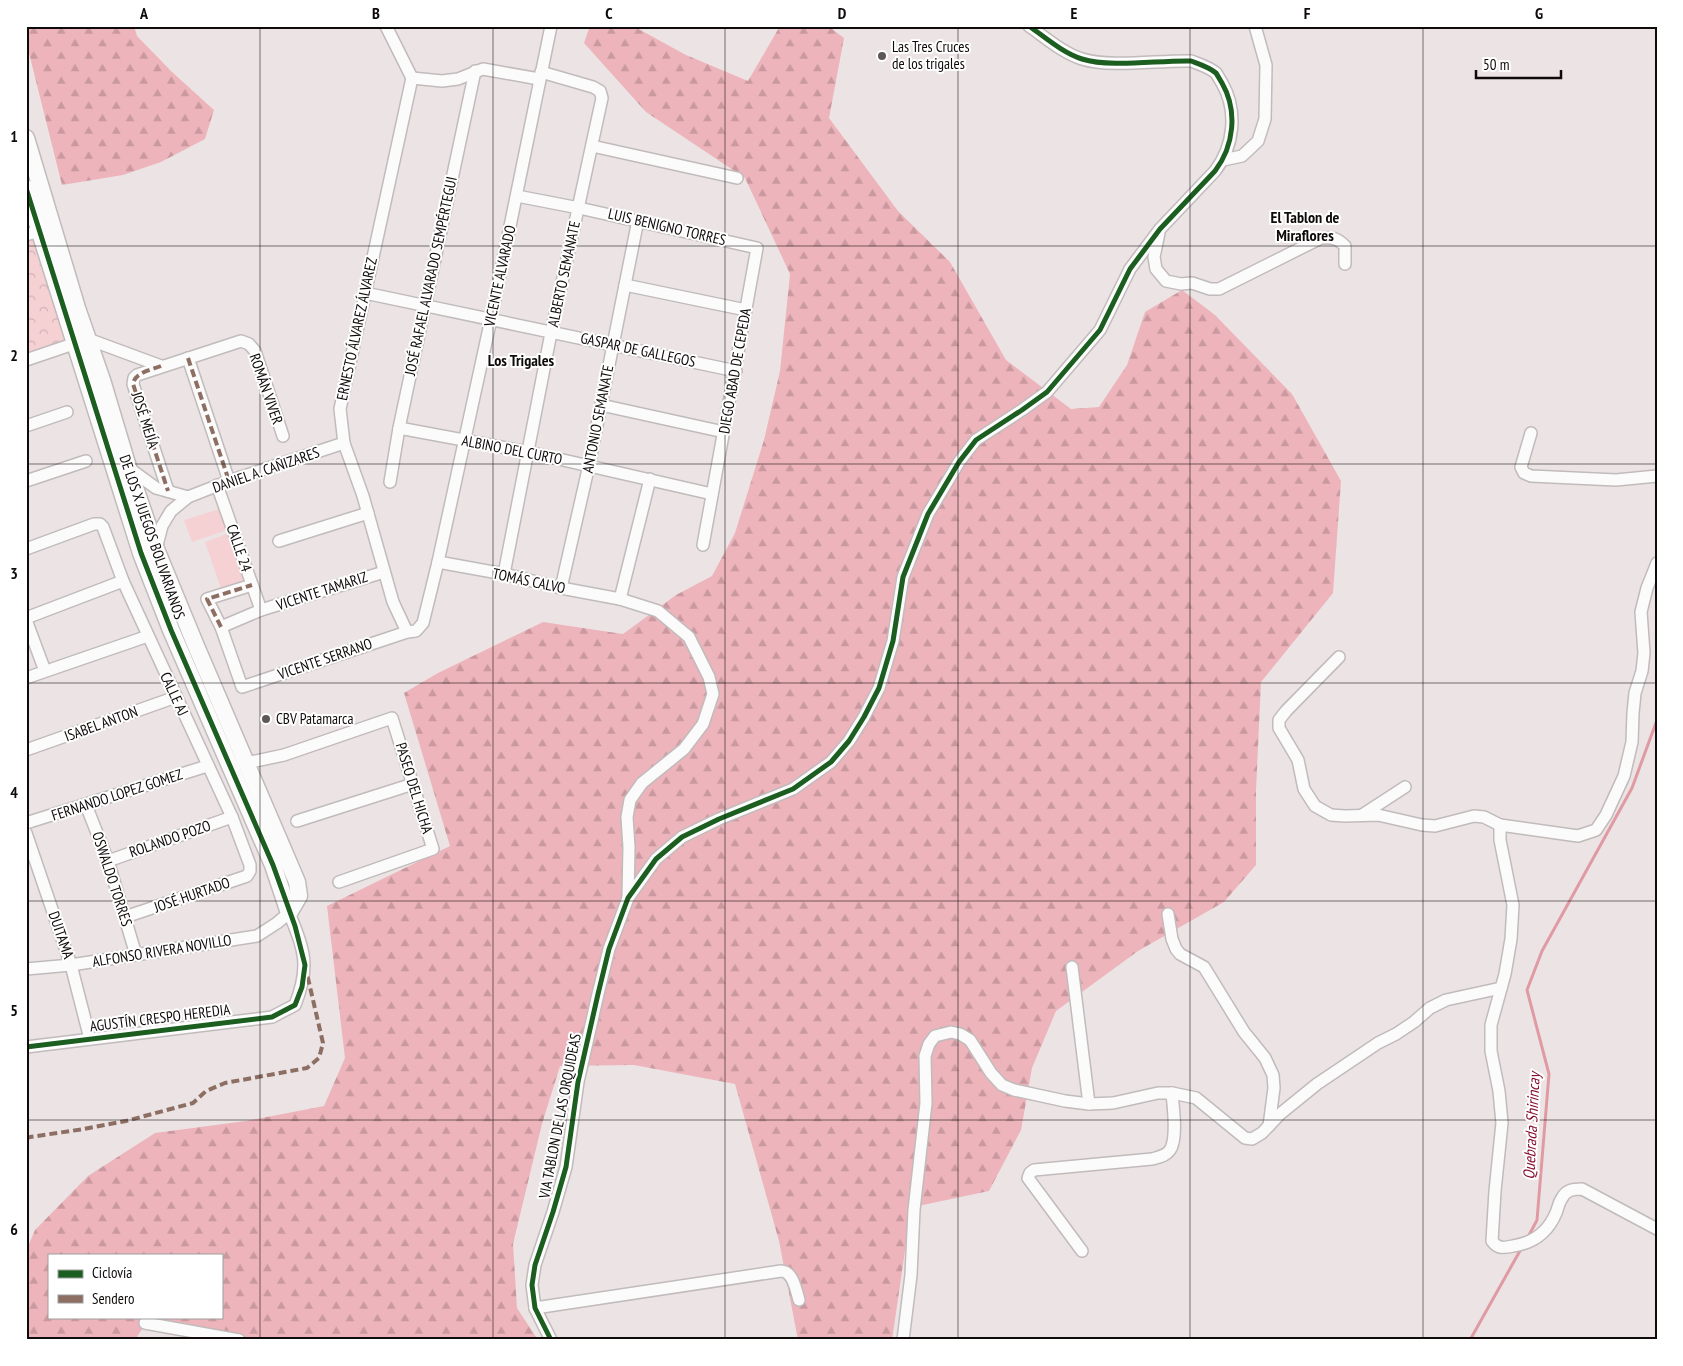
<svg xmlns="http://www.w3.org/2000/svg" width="1683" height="1366" viewBox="0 0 1683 1366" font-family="'PT Sans Narrow',sans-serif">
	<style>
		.forest { fill: url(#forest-firs); fill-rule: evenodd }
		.park { fill: url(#park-crowns) }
		.garden { fill: #f5d1d4 }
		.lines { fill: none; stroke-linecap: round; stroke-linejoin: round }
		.stream { stroke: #e09aa4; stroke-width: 3 }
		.street-casing { stroke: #c1bbbb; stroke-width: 14 }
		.secondary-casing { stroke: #c1bbbb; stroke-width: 19 }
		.street { stroke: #fcfbfb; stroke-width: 11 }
		.secondary { stroke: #fcfbfb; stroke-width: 16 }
		.quiet { stroke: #8d6e63; stroke-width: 4; stroke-dasharray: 8 4; stroke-linecap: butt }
		.cycleway-casing { stroke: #fff; stroke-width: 8 }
		.cycleway { stroke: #1b5e20; stroke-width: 5 }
		.grid { fill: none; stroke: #100b0b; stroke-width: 1; stroke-opacity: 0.55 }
		.poi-dot { fill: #5d5757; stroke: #fff; stroke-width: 2 }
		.labels { text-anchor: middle; stroke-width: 4; stroke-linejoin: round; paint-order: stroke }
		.poi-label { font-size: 15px; fill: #100b0b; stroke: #fff; text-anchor: start }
		.street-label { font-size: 15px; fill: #100b0b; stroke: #fff }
		.neighbourhood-label { font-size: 16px; font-weight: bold; fill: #100b0b; stroke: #fff }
		.water-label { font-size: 16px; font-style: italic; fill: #850f33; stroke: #fff }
		.neatline { fill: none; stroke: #100b0b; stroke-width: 2 }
		.grid-label { font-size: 16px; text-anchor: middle; font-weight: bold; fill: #100b0b }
	</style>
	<defs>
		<pattern id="forest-firs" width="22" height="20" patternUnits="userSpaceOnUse" patternTransform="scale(1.25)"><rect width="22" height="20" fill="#edb4bb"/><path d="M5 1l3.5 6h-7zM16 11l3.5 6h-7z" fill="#ca999f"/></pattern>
		<pattern id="park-crowns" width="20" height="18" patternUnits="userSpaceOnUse" patternTransform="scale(1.25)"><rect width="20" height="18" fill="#f5d1d4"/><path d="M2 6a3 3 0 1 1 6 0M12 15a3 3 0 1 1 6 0" fill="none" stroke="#d1b2b5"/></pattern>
	</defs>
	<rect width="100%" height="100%" fill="#ece4e4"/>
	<!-- forest -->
	<g class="forest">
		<path d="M26,26H134L137,36L172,72L214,110L205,139L161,162L123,175L62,185L26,41Z"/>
		<path d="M590,26H633L686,55L748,81L780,26H828L844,38L829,118L898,211L950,262L1006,360L1071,409L1099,407L1127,365L1145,312L1182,290L1215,315L1292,394L1341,481L1333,593L1261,682L1256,791V865L1224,902L1138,951L1056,1011L1032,1068L1021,1130L989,1191L918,1206L907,1237L892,1340H798L779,1241L735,1084L634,1065L560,1066L542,1124L513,1244L517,1308L538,1340H255L147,1321L135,1340H26V1251L35,1230L88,1176L155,1133L246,1121L324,1106L345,1058L327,906L450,846L404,693L438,673L543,622L623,634L676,595L712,576L735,533L764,440L780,371L790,274L745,178L646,112L584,43ZM49,1255H221V1317H49Z"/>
	</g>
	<!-- park -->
	<path class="park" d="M33,238L66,344L26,357V240Z"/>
	<!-- garden -->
	<g class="garden">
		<path d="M219,509L227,530L192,542L184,520Z"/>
		<path d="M229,533L246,581L221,589L205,542Z"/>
	</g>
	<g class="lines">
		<!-- stream -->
		<g class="stream">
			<path d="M1527,1239L1537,1220L1549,1074L1527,990L1542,951L1632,788L1657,720"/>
			<path d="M1470,1340L1521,1249"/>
		</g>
		<!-- street casing -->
		<g class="street-casing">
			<g id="street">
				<path d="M386,26L412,78"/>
				<path d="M412,78L442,81L458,79L483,69L539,79"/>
				<path d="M592,146L737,178"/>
				<path d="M1223,160L1242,156L1258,141L1265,119L1266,65L1255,26"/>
				<path d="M517,196L579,208L757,248L703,545"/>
				<path d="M1159,233L1154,257L1156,269L1166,281L1181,284L1192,283L1210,289H1219L1321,238C1332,237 1337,238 1345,246V264"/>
				<path d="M26,235L39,231"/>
				<path d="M625,285L746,310"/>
				<path d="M365,293L736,371"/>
				<path d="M188,358L229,481"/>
				<path d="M26,360L88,339L161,366"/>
				<path d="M601,405L724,432"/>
				<path d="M26,426L67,412"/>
				<path d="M399,428L528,452L712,494"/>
				<path d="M1531,433L1521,467L1524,473L1531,476L1616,480L1657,476"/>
				<path d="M130,469L156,488L188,497"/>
				<path d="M26,481L86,461"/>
				<path d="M390,482L399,428L475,71"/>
				<path d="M217,485L261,610"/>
				<path d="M168,491L133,384L134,378L137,375L241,341L249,344L255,351L283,436"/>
				<path d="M279,541L368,513"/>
				<path d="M26,549L94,524H100L103,527L123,581L232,817L250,865V871L247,876L125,917"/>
				<path d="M156,549L162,526L171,511L188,497L229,481L344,443"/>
				<path d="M438,562L504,574L561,588L620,599L658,611L689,637L709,677L713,694L703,724L684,749L642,783L630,800L627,817L629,847L628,898"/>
				<path d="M1657,563L1647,588L1641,612L1644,653L1642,671L1635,693L1633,713L1632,742L1624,776L1606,815L1596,830L1578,836L1500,825V840L1513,905L1511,939L1505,974L1491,1025V1051L1499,1091L1502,1123L1495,1191L1492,1241C1498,1249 1503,1248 1513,1246C1533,1243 1548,1232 1556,1213C1558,1208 1559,1202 1562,1198C1566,1190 1573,1189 1582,1189L1657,1229"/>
				<path d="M504,574L551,333L602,98L600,91L593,87L541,72"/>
				<path d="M252,585L207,599L221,627L242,687L407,632L416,631L423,623L438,562L491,319L551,26"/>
				<path d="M561,588L589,465L638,220"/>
				<path d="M620,599L650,479"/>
				<path d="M26,618L123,581"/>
				<path d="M26,620L45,671"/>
				<path d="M221,627L261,610L384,572"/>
				<path d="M407,632L393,602L363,496L344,443L340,409L412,78"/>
				<path d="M1339,657L1286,711L1279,720V728L1298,760L1304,789L1315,806L1331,815L1345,816L1378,815L1422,825L1435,826L1474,816L1484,817L1500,825"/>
				<path d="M26,678L148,636"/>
				<path d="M26,750L176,697"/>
				<path d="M241,764L284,755L392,718L433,849L339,882"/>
				<path d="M86,805L108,861L136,955"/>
				<path d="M1362,815L1405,787"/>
				<path d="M297,821L413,784"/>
				<path d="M26,823L207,766"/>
				<path d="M26,833L71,965L90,1039"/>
				<path d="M108,861L232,817"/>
				<path d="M1168,914L1172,939L1176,949L1180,954L1204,967L1244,1032L1265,1058L1273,1075L1274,1088L1269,1126"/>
				<path d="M1072,967L1089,1104"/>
				<path d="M26,969L71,965L257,936L277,923L289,913C305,950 310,967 295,1005L272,1017L26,1047"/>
				<path d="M1082,1251L1028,1178L1030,1173L1034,1170L1152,1159C1159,1157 1166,1156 1170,1150C1178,1138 1173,1107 1172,1093"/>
				<path d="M535,1308L781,1271C793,1271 796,1290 799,1300"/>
				<path d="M145,1323L239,1340"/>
				<path d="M551,1340L535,1308L532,1285L535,1265L553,1212L566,1167L578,1082L598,994L609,949L628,898L656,859L682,837L719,819L793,789L831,762L849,741L864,717L879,688L893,641L903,577L928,514L959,462L976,440L1022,410L1047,392L1100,330L1130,269L1160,229L1215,171C1234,146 1238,111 1222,83C1220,80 1218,76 1216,73C1209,67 1199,64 1191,61C1159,60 1111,68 1082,59C1063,53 1046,38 1029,26"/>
				<path d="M903,1340L911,1275L914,1210L926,1103L925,1056L929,1044L935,1036L951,1032L960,1034L970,1040L991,1073L1002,1085L1014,1090L1065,1101L1089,1104L1113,1103L1158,1093H1172L1196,1098L1245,1138L1252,1139L1262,1133L1280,1114L1317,1084L1378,1043L1396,1034L1414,1022L1430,1008L1446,1000L1501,988"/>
			</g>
		</g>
		<!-- secondary casing -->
		<g class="secondary-casing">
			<g id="secondary">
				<path d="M26,138L77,308L102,380L128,467L156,549L196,646L297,882L299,896L289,913"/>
				<path d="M26,188L141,553L171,630L273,865L289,913"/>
			</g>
		</g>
		<!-- street -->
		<use href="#street" class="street"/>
		<!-- secondary -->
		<use href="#secondary" class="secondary"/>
		<!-- quiet -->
		<g class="quiet">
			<path d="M188,358L229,481"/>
			<path d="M161,366C151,370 135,372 133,384L168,491"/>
			<path d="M221,627L207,599L252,585"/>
			<path d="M26,1139L30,1137L84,1129L126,1121L193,1103L206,1091L225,1083L307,1068L319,1058L323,1043L307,974"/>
		</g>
		<!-- cycleway casing -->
		<g class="cycleway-casing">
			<g id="cycleway">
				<path d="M26,188L141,553L171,630L273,865L295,926L305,965L302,987L295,1005L272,1017L26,1047"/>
				<path d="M551,1340L535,1308L532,1285L535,1265L553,1212L566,1167L578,1082L598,994L609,949L628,898L656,859L682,837L719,819L793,789L831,762L849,741L864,717L879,688L893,641L903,577L928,514L959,462L976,440L1022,410L1047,392L1100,330L1130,269L1160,229L1215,171C1234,146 1238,111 1222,83C1220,80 1218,76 1216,73C1209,67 1199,64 1191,61C1159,60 1111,68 1082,59C1063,53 1046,38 1029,26"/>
			</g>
		</g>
		<!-- cycleway -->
		<use href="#cycleway" class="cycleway"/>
	</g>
	<!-- grid -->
	<path class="grid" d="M260,26V1340M493,26V1340M725,26V1340M958,26V1340M1190,26V1340M1423,26V1340M26,246H1657M26,464H1657M26,683H1657M26,901H1657M26,1120H1657"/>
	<!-- markers -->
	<g class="poi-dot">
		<circle cx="882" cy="56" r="5"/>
		<circle cx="266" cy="719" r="5"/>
	</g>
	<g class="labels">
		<!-- poi labels -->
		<g class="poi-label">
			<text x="892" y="52">Las Tres Cruces<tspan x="892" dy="17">de los trigales</tspan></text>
			<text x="276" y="724">CBV Patamarca</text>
		</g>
		<!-- street labels -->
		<g class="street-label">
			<text transform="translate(667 227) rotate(13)" y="5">LUIS BENIGNO TORRES</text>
			<text transform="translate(564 274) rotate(-78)" y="5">ALBERTO SEMANATE</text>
			<text transform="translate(431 276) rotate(-78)" y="5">JOSÉ RAFAEL ALVARADO SEMPÉRTEGUI</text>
			<text transform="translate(500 276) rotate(-78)" y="5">VICENTE ALVARADO</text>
			<text transform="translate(357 329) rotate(-78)" y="5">ERNESTO ÁLVAREZ ÁLVAREZ</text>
			<text transform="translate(638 350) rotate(12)" y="5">GASPAR DE GALLEGOS</text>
			<text transform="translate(735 371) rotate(-80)" y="5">DIEGO ABAD DE CEPEDA</text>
			<text transform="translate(266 389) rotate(71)" y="5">ROMÁN VIVER</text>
			<text transform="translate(598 419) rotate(-79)" y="5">ANTONIO SEMANATE</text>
			<text transform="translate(145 420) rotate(72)" y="5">JOSÉ MEJÍA</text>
			<text transform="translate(512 450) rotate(11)" y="5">ALBINO DEL CURTO</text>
			<text transform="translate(266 470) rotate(-19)" y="5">DANIEL A. CAÑIZARES</text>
			<text transform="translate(152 537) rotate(71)" y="5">DE LOS X JUEGOS BOLIVARIANOS</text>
			<text transform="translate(239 548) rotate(71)" y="5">CALLE 24</text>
			<text transform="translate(529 581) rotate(12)" y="5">TOMÁS CALVO</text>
			<text transform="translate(322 591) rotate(-18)" y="5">VICENTE TAMARIZ</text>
			<text transform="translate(325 659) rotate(-19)" y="5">VICENTE SERRANO</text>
			<text transform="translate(174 694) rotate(65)" y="5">CALLE AJ</text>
			<text transform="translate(101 724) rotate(-20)" y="5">ISABEL ANTON</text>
			<text transform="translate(414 788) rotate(73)" y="5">PASEO DEL HICHA</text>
			<text transform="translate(117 795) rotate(-18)" y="5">FERNANDO LOPEZ GOMEZ</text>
			<text transform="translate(170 839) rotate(-19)" y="5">ROLANDO POZO</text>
			<text transform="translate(112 879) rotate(72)" y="5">OSWALDO TORRES</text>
			<text transform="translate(192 895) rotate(-19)" y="5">JOSÉ HURTADO</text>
			<text transform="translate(61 935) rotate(71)" y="5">DUITAMA</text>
			<text transform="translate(162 951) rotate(-9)" y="5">ALFONSO RIVERA NOVILLO</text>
			<text transform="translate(160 1018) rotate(-7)" y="5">AGUSTÍN CRESPO HEREDIA</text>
			<text transform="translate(560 1116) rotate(-79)" y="5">VIA TABLON DE LAS ORQUIDEAS</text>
		</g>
		<!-- neighbourhood labels -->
		<g class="neighbourhood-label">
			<text x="1305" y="223">El Tablon de<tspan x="1305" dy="18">Miraflores</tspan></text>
			<text x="521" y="366">Los Trigales</text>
		</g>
		<!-- water labels -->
		<g class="water-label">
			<text transform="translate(1531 1126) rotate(-87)" y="6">Quebrada Shirincay</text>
		</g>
	</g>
	<!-- border -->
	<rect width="1683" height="1366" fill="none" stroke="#ffffff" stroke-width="55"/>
	<!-- legend -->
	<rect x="48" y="1254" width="175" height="65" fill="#ffffff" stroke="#9f9d9d"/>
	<rect x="58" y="1270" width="25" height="8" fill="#1b5e20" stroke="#9f9d9d"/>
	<text x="92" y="1278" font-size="15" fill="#100b0b">Ciclovía</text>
	<rect x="58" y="1295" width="25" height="8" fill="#8d6e63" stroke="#9f9d9d"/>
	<text x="92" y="1304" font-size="15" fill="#100b0b">Sendero</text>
	<!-- scale -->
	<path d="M1476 70v8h85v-8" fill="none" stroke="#100b0b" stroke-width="2.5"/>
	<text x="1483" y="70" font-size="15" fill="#100b0b" stroke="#ffffff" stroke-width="4" paint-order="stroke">50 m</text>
	<rect x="28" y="28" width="1628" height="1310" class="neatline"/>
	<g class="grid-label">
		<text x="144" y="19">A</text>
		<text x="376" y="19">B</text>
		<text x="609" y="19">C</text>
		<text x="842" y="19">D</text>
		<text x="1074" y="19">E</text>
		<text x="1307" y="19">F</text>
		<text x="1539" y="19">G</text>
		<text x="14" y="142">1</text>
		<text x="14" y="361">2</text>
		<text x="14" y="579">3</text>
		<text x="14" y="798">4</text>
		<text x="14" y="1016">5</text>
		<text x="14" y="1235">6</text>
	</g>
</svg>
